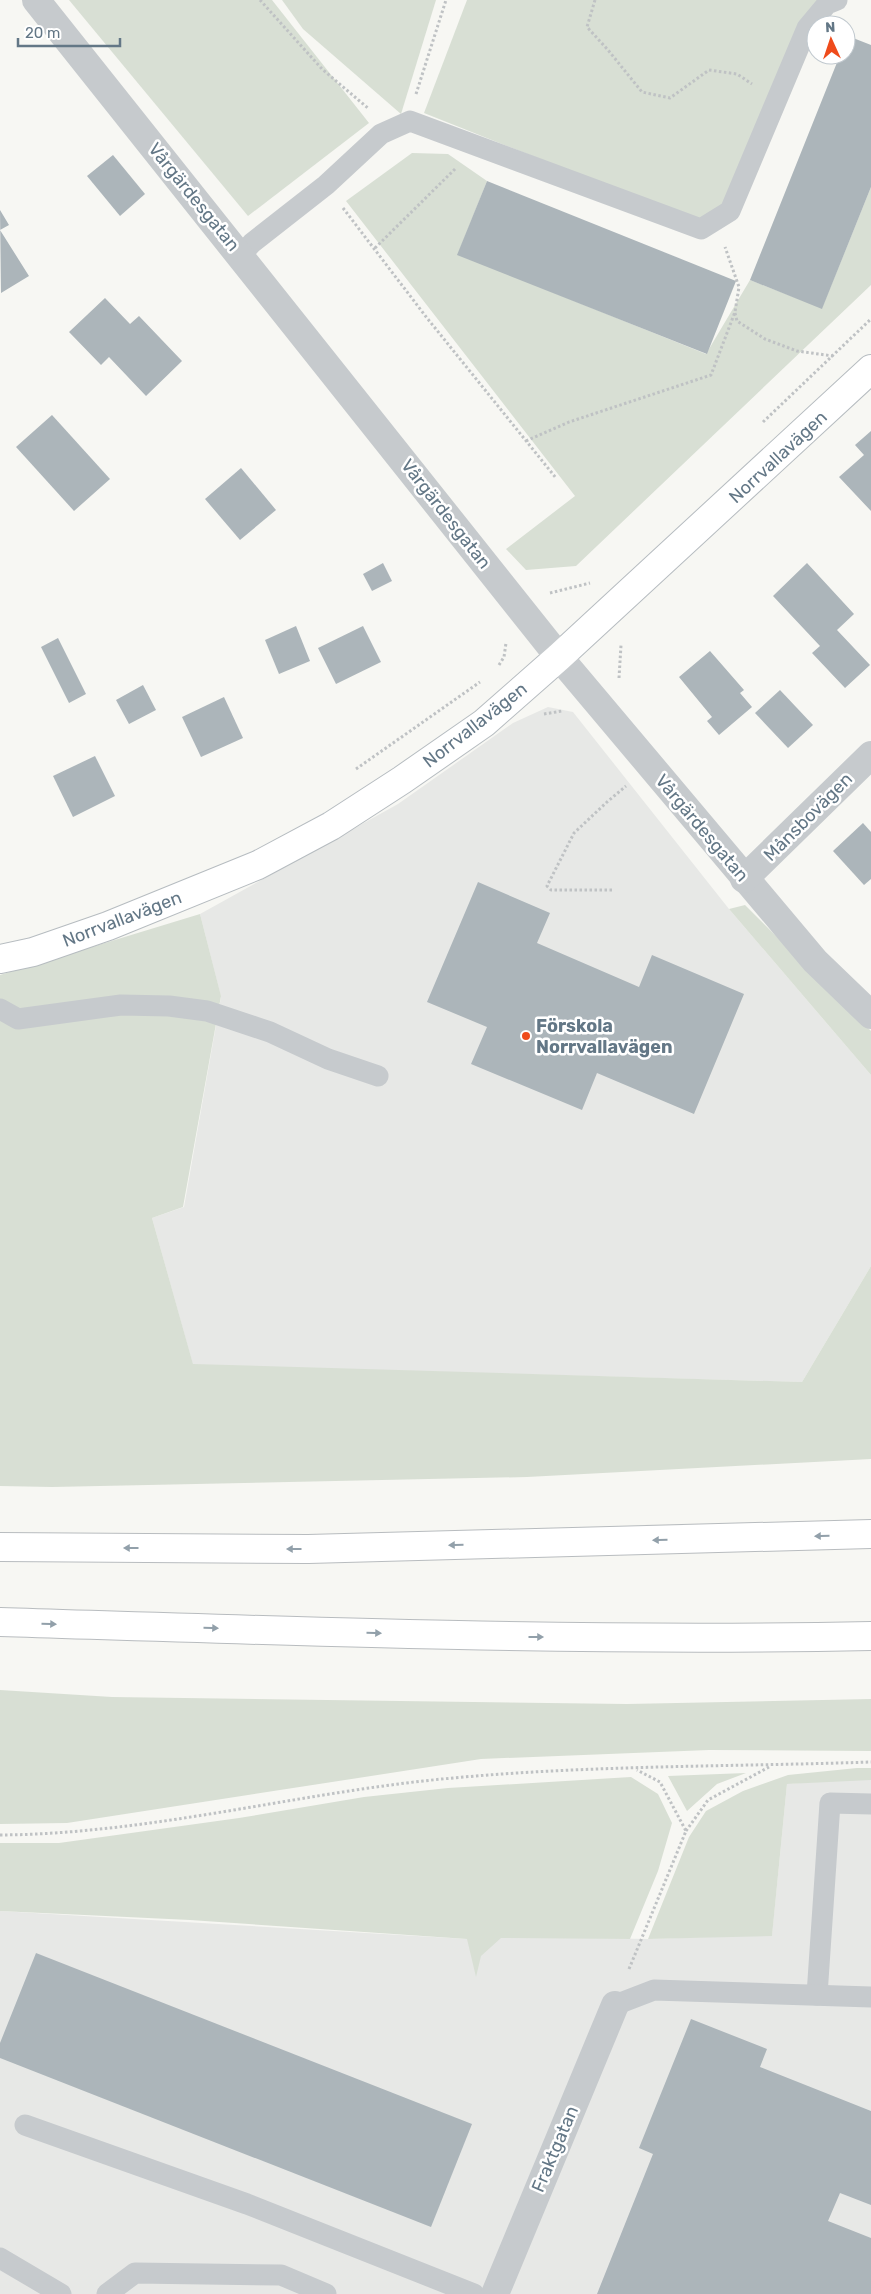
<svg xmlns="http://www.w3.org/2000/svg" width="871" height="2294" viewBox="0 0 871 2294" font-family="Rubik,sans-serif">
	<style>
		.built { fill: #e7e8e6 }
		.green { fill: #d8dfd4 }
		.building { fill: #acb5ba }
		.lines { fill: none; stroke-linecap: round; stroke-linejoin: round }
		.secondary-casing { stroke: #b6bcc0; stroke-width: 30 }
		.highway-casing { stroke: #b8bcbf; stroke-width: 30 }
		.path { stroke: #bfc2c4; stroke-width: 3; stroke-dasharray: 2.5 2.5; stroke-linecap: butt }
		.lane { stroke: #c6cacd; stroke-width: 21 }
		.street { stroke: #c6cacd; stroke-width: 28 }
		.secondary { stroke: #fff; stroke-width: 28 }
		.highway { stroke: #fff; stroke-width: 28 }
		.oneway { fill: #92a0aa }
		.poi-dot { fill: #ef4b1b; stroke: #fff; stroke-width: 2 }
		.labels { text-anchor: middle; stroke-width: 5; stroke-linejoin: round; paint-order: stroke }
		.street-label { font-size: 18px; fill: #637786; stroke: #fff }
		.poi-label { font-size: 18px; font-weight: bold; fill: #637786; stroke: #fff; text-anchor: start }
	</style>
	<rect width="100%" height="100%" fill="#f7f7f3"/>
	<!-- built -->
	<g class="built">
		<path d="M548,707L573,712L729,909L871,1075V1266L802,1382L193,1365L152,1218L184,1207L221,997L200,914L398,804L513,723Z"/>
		<path d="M843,1780H871V2294H0V1911L467,1939L534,1937L648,1939L772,1935L787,1784Z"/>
	</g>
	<!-- green -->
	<g class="green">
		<path d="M69,0H272L369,123L248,216Z"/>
		<path d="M282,0H436L401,114L303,29Z"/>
		<path d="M467,0H820L725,207L701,223L424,113Z"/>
		<path d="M412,153L448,154L487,181L458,254L706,354L750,280L822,308L871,187V285L576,566L526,570L506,549L575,496L346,201Z"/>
		<path d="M745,905L871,1031V1075L729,909Z"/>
		<path d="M200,914L221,996L183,1207L152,1218L193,1364L802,1382L871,1266V1459L527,1477L52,1487L0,1486V975Z"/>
		<path d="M0,1690L112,1697L627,1704L871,1699V1751L709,1750L481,1759L67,1823L0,1824Z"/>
		<path d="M857,1768H871V1780L787,1784L772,1936L648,1939L689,1837L706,1811L743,1791L788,1775Z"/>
		<path d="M746,1773L717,1784L687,1811L668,1776Z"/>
		<path d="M631,1777L658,1794L672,1823L658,1871L630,1939L501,1938L481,1956L476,1977L467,1939L190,1920L0,1911V1843H59L239,1818L364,1797L448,1788Z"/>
	</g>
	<!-- building -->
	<g class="building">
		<path d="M848,36L871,45V187L822,309L750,280L840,55H846Z"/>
		<path d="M113,155L145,194L120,216L87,176Z"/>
		<path d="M487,181L736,281L707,354L457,255Z"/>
		<path d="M0,210L9,225L0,230L29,276L1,293Z"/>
		<path d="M105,298L130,324L139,316L182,361L146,396L109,357L101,365L69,332Z"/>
		<path d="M52,415L110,479L74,511L16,447Z"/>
		<path d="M871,431V511L839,477L864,455L855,445Z"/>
		<path d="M241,468L276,510L240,540L205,499Z"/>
		<path d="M383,563L392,581L372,591L363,574Z"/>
		<path d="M807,563L854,614L837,630L870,665L845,688L812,653L820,646L773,596Z"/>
		<path d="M296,626L310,661L279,674L265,640Z"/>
		<path d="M363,626L381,662L336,684L318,648Z"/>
		<path d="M58,638L86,694L69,703L41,647Z"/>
		<path d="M710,651L744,690L740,693L752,707L719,735L707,721L712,717L679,677Z"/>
		<path d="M143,685L156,710L129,724L116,700Z"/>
		<path d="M780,690L813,725L788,748L755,713Z"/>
		<path d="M224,697L243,738L201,757L182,717Z"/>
		<path d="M95,756L115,796L73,817L53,776Z"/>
		<path d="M863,823L871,832V879L864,885L833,851Z"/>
		<path d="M478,882L550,913L537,943L639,987L652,955L744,994L694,1114L597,1073L582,1110L471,1064L487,1027L427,1002Z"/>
		<path d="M36,1953L472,2124L431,2227L0,2058V2043Z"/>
		<path d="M691,2019L767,2049L760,2067L871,2111V2205L840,2193L828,2221L871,2238V2294H597L653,2154L639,2148Z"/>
	</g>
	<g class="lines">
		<!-- secondary casing -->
		<g class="secondary-casing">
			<path id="secondary" d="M0,959L33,952L108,926L258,865L331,826L402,780L484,723L559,657L871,369"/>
		</g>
		<!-- highway casing -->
		<g class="highway-casing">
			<g id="highway">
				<path d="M0,1547L308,1549L871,1534"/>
				<path d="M0,1622C290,1631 581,1642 871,1636"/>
			</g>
		</g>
		<!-- path -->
		<g class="path">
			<path d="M260,0L322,69L369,109"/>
			<path d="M595,0L587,27L608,50L642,92L670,98L709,70L737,74L752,84"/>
			<path d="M416,94L446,0"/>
			<path d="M343,208L427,318L556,478"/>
			<path d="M375,248L456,168"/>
			<path d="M735,313L737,321L765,339L797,351L833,356"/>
			<path d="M763,422L871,319"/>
			<path d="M526,441L569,422L711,375L735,312L739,287L725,247"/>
			<path d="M550,593L590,583"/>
			<path d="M499,665L504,657L506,643"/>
			<path d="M619,678L621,645"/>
			<path d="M544,714L562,711"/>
			<path d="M356,769L480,682"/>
			<path d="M612,890H551L547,886L574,833L607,802L626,786"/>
			<path d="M686,1831L708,1800L769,1767"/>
			<path d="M0,1835C143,1834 281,1797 423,1781C569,1765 723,1767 871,1762"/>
			<path d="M629,1969L686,1831L660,1782L637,1770"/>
		</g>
		<!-- lane -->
		<g class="lane">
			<path d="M240,256L252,243L326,185L381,134L410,121L701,229L730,211L807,28L827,4L837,0"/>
			<path d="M0,1009L18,1019L121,1005L169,1006L207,1011L270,1032L328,1059L378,1076"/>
			<path d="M817,1995L830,1803L871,1804"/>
			<path d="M615,2005L654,1990L871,1997"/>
			<path d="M25,2125L247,2204L474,2294"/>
			<path d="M0,2258L61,2294"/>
			<path d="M107,2294L135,2273L281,2275L326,2294"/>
		</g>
		<!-- street -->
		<g class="street">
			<path d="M36,0L559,657L815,961L871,1015"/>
			<path d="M744,879L871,755"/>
			<path d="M495,2294L615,2005"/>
		</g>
		<!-- secondary -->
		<use href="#secondary" class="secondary"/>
		<!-- highway -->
		<use href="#highway" class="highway"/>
	</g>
	<!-- one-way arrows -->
	<defs><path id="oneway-solid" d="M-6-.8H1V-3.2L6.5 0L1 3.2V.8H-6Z" transform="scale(1.25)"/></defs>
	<g class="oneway">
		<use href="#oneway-solid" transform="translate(822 1536) rotate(179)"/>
		<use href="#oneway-solid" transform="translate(660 1540) rotate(179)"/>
		<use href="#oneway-solid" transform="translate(456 1545) rotate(179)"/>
		<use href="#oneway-solid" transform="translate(131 1548) rotate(-180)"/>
		<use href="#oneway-solid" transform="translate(294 1549) rotate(-180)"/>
		<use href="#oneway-solid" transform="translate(49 1624) rotate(2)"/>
		<use href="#oneway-solid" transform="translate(211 1628) rotate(2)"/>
		<use href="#oneway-solid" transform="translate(374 1633) rotate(2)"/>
		<use href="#oneway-solid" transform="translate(536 1637)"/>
	</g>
	<!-- markers -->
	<circle class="poi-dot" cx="526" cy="1036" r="5"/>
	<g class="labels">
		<!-- street labels -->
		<g class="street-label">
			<text transform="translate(194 197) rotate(51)" y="6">Vårgärdesgatan</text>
			<text transform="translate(778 457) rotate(-43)" y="6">Norrvallavägen</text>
			<text transform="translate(446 514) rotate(52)" y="6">Vårgärdesgatan</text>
			<text transform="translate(475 725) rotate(-38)" y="6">Norrvallavägen</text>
			<text transform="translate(808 817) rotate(-45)" y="6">Månsbovägen</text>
			<text transform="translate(702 828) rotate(50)" y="6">Vårgärdesgatan</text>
			<text transform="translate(122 919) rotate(-21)" y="6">Norrvallavägen</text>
			<text transform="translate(555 2149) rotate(-67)" y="6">Fraktgatan</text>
		</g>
		<!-- poi labels -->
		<g class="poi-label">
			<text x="536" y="1032">Förskola<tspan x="536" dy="21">Norrvallavägen</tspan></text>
		</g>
	</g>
	<!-- north arrow -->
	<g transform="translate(831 40) rotate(357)"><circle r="24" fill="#ffffff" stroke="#c1c9cf"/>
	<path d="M0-4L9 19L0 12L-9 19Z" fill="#ef4b1b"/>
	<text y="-8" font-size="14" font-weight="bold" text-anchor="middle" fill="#637786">N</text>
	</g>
	<!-- scale -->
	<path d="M18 38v8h102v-8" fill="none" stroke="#637786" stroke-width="2.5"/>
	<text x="25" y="38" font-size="15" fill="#637786" stroke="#ffffff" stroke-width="4" paint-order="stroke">20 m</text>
</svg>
